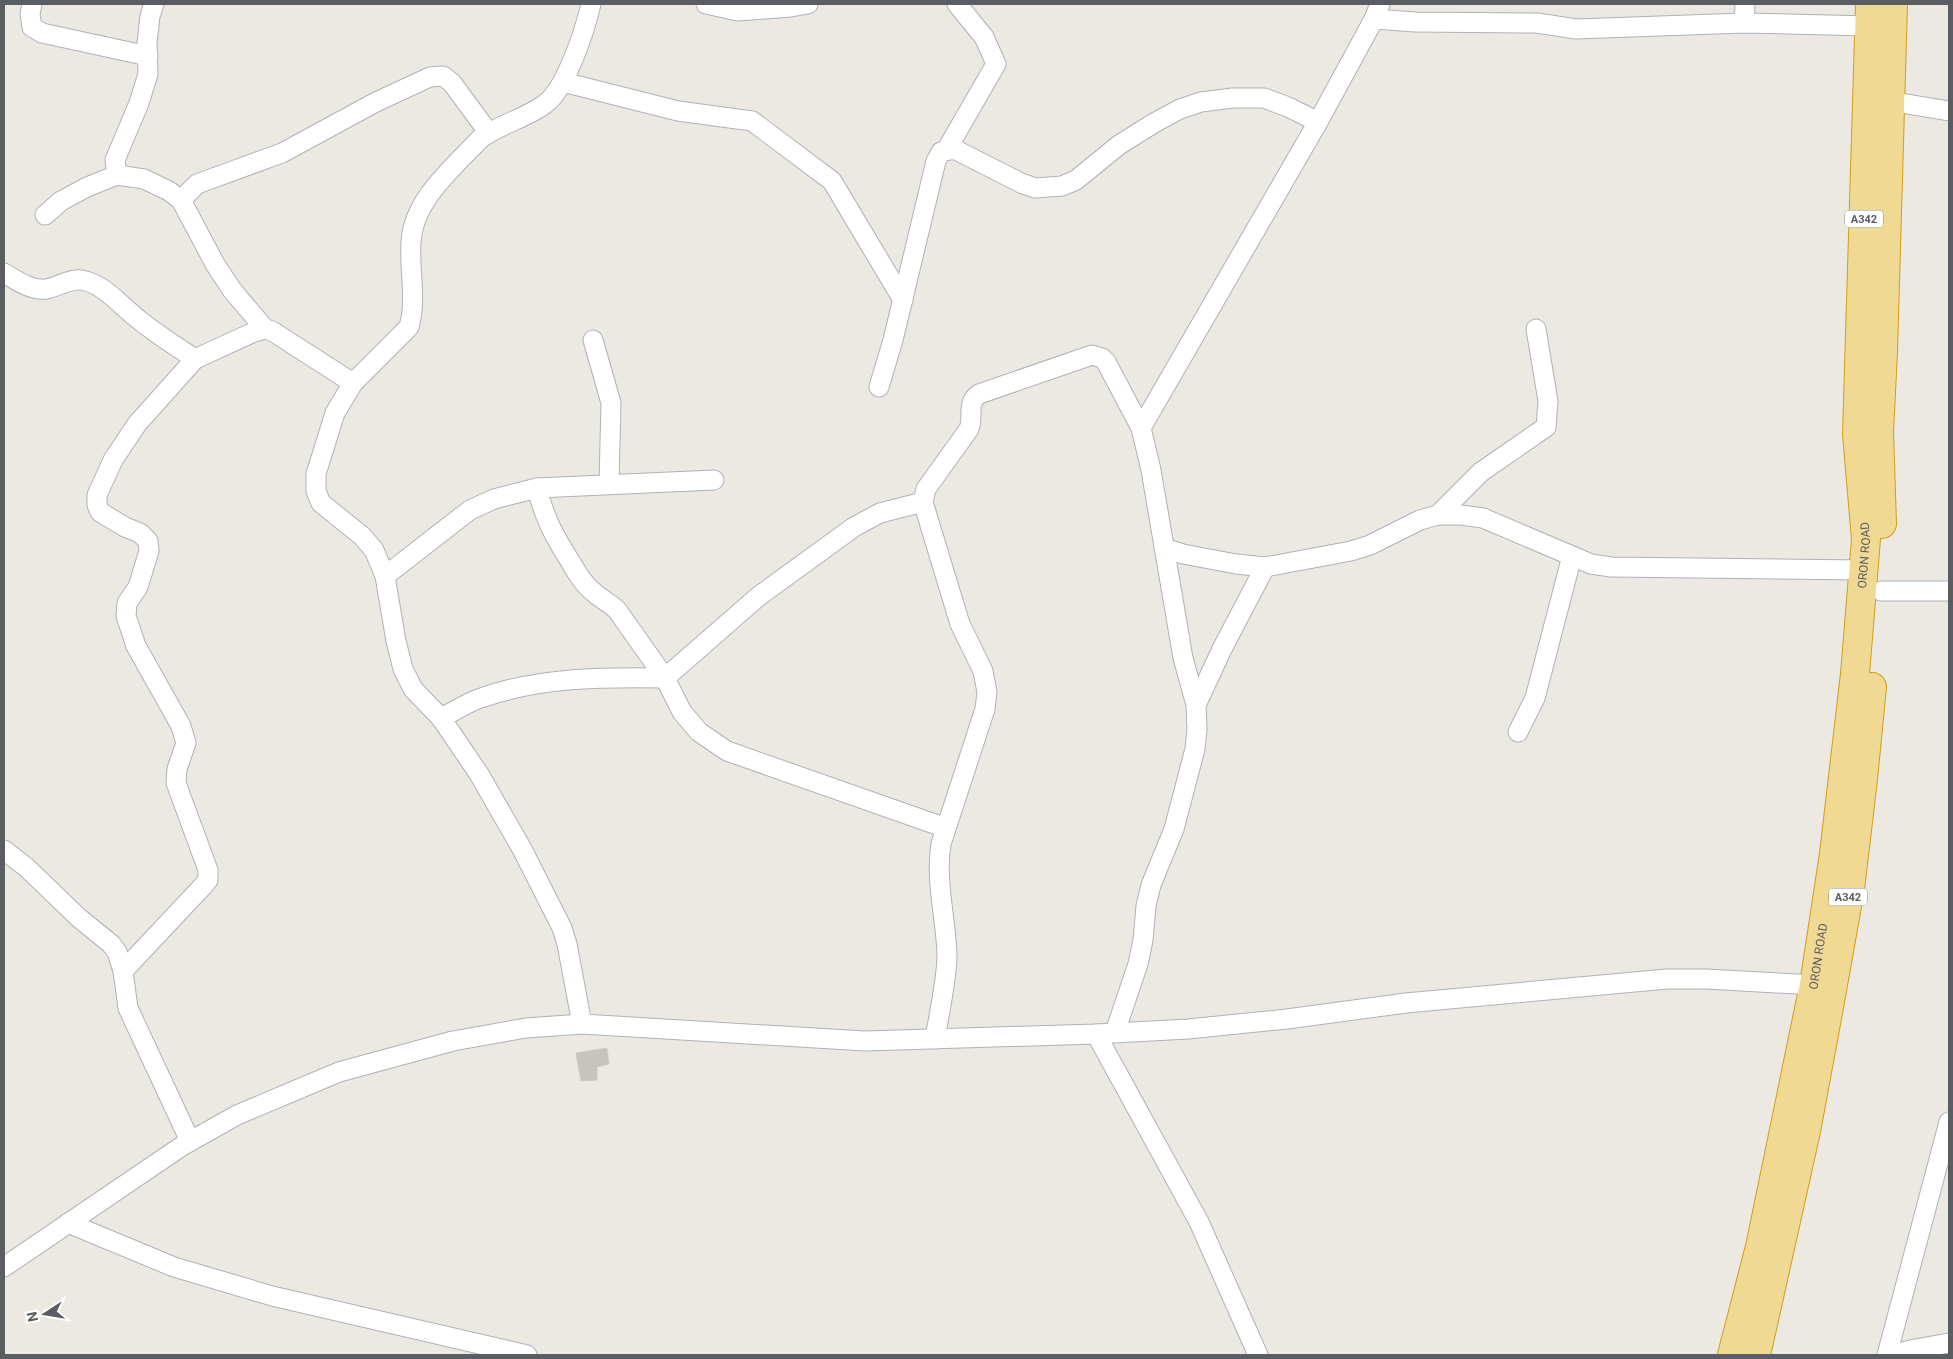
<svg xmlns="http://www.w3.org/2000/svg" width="1953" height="1359" viewBox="0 0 1953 1359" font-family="Roboto,sans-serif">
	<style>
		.building { fill: #c6c4be; stroke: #cfcbc1 }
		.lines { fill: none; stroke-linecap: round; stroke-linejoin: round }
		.minor-casing { stroke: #afb2b6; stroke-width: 21 }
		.highway-casing { stroke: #d39d19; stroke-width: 30 }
		.minor { stroke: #fff; stroke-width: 19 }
		.highway { stroke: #f0da93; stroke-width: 28 }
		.labels { text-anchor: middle; stroke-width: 4; stroke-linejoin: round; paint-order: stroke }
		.shield { fill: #fff; stroke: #8c8e90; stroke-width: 1 }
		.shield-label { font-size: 11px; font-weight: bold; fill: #5a5d61 }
		.street-label { font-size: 12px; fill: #5a5d61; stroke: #fff }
	</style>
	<rect width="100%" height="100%" fill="#ebe9e2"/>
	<!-- building -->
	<path class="building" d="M607,1048L609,1064L597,1067V1080L581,1081L576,1053Z"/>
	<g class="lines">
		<!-- minor casing -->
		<g class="minor-casing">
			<g id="minor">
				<path d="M32,4L30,14L32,27L42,33L148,56"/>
				<path d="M706,4L738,11L791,7L808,4"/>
				<path d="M1374,19L1415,22L1537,23L1576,29L1744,23L1869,26"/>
				<path d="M1744,23L1745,4"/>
				<path d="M563,82L678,111L752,121L832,181L903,300"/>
				<path d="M1889,101L1949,111"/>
				<path d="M947,149L996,64L984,37L957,4"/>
				<path d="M117,175L115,160L139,103L148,74L147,43L150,16L154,4"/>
				<path d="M181,200L197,184L282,153L376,102L430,77L443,76L452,83L488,132"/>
				<path d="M45,215L61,201L87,187L117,175L144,179L169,191L181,200L215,264L232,290L265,329"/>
				<path d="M4,273C16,280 31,291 46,289C59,287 73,276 86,281C107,287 122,307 138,319C156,334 176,346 195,359L254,332L265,329L272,331L353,383"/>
				<path d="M593,340L611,403L609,484"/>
				<path d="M879,387L893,340L936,161L941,152L954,149L1021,183L1035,188L1049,187L1062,186L1076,180L1119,145L1154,123L1180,109L1201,102L1233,98H1264L1288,107L1318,122"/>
				<path d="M1141,428L1318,122L1374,19L1380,4"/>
				<path d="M537,488C544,517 554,536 570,561C576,571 581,581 590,589C598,597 608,602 617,610L665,678L682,712L699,732L727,751L946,828"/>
				<path d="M1438,515L1481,472L1546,427L1548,401L1536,329"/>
				<path d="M1164,548L1183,554L1236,564L1265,567L1351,551L1370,545L1420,520L1438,515H1461L1483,518L1591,564L1611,567L1864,570"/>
				<path d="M385,576L470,510L494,499L537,488L714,480"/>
				<path d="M1881,591H1949"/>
				<path d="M1196,705L1222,649L1265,567"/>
				<path d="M441,718C453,712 465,704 478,699C538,677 603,677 665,678L759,596L854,527L880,513L923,502"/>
				<path d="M1518,732L1535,698L1572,556"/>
				<path d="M4,850L26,867L79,918L111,944L117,952L123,971L128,1008L190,1141"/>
				<path d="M123,971L202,887L208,880V870L176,783L177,769L186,743L181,726L136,646L126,616L127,603L138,587L149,551L148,541L140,533L125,527L100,512L97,505V495L113,460L137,424L195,359"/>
				<path d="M582,1024L567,944L562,928L522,849L479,774L441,718L413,689L403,669L396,641L385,576L374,550L362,536L321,503L316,491V474L335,413L353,383L409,327C417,300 409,270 411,242C413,200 453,168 480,139C499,124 525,119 545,104C566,89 585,30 591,4"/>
				<path d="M1096,1034L1199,1222L1258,1355"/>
				<path d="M935,1039C939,1014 947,979 947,955C946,918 935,881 941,844L985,709L987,692L983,671L960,624L923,502L926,489L969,429C974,416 966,403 979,394L1092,355L1102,358L1106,362L1141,428L1151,470L1183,658L1196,705L1197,729L1195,749L1174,829L1151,885L1146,906L1143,940L1138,964L1115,1032"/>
				<path d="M68,1223L174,1267L272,1296L527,1355"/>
				<path d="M4,1267L182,1146L237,1115L339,1072L453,1041L526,1028L582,1024L865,1041L1096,1034L1188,1029L1287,1019L1406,1003L1667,979H1706L1814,985"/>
				<path d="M1887,1355L1949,1122"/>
				<path d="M1891,1355L1915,1349L1949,1343"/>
			</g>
		</g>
		<!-- highway casing -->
		<g class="highway-casing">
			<g id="highway">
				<path d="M1882,524L1879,432L1883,352L1893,4"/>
				<path id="s1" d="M1732,1355L1760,1247L1814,985L1834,854L1855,674L1866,539L1857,434L1870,4"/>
				<path d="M1756,1355L1806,1131L1829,1007L1850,889L1863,779L1872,687"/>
			</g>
		</g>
		<!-- minor -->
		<use href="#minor" class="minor"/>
		<!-- highway -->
		<use href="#highway" class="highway"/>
	</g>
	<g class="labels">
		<!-- shield labels -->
		<g class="shield">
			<rect x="1845" y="210.5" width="38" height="17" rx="4"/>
			<rect x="1829" y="888.5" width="38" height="17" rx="4"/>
		</g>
		<g class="shield-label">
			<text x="1864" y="223">A342</text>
			<text x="1848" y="901">A342</text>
		</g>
		<!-- street labels -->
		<g class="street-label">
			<text dy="4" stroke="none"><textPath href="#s1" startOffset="812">ORON ROAD</textPath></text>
			<text dy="4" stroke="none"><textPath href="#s1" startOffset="408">ORON ROAD</textPath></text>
		</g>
	</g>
	<!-- border -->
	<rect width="1953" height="1359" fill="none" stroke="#5a5d61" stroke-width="10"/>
	<!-- north arrow -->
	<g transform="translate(45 1314) rotate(258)" stroke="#ffffff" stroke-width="4" paint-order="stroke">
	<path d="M0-4L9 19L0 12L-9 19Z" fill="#5a5d61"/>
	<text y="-8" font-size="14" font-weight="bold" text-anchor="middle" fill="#5a5d61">N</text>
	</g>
</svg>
